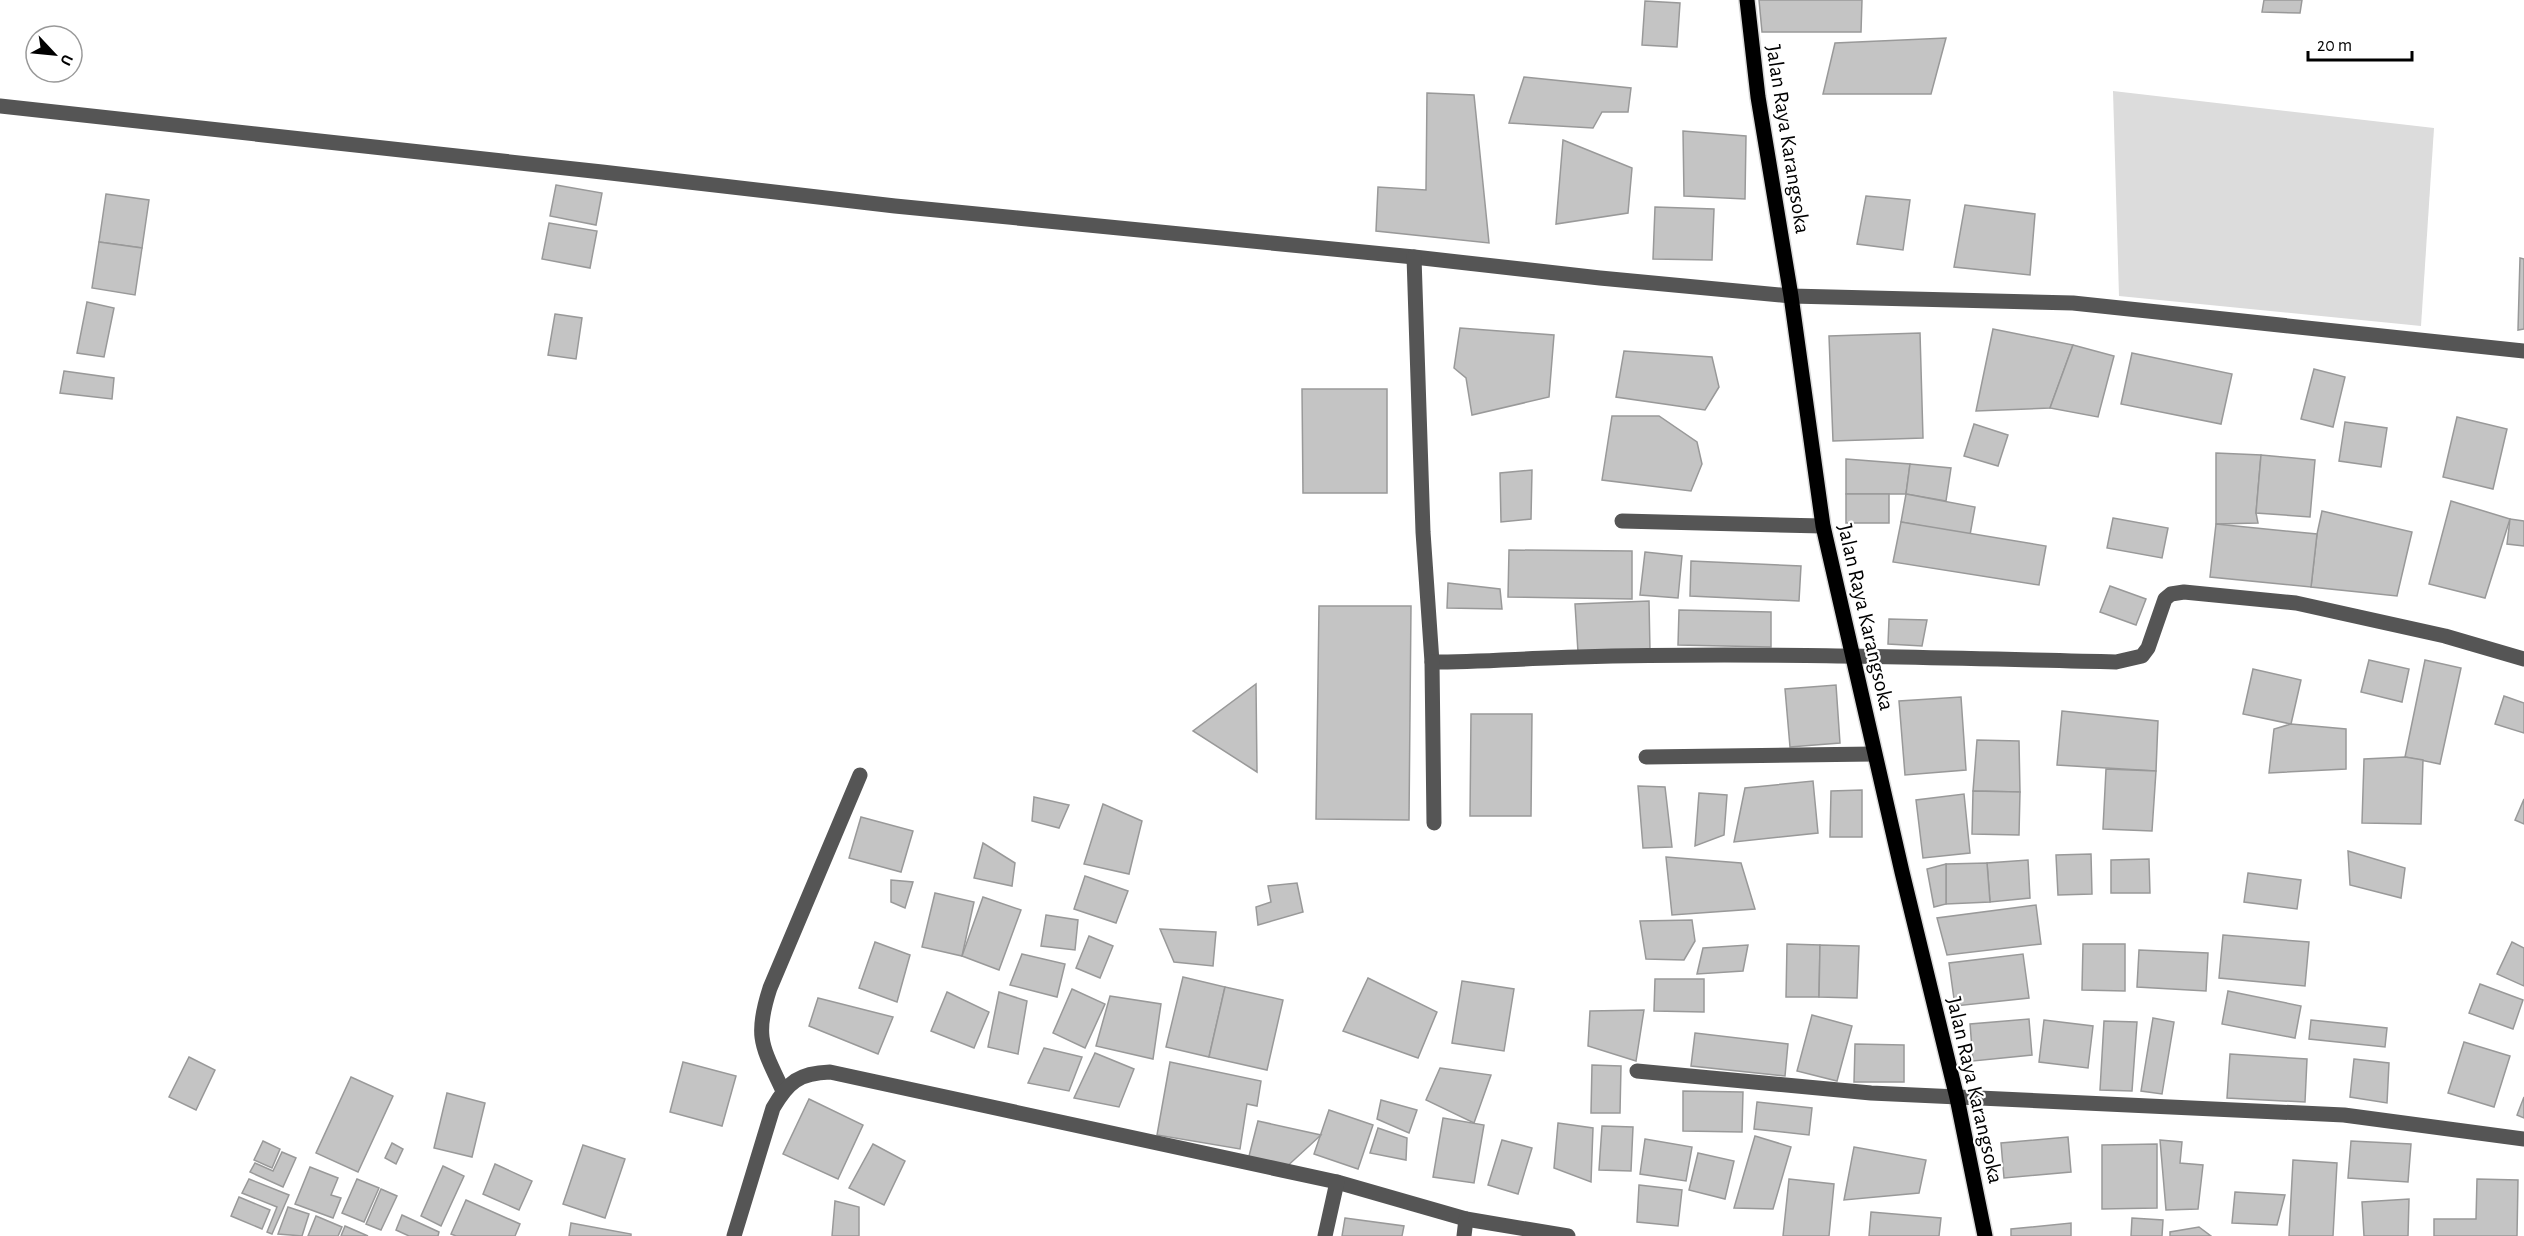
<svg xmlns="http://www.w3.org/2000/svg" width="2524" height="1236" viewBox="0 0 2524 1236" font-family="'Alegreya Sans',sans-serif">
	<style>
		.green { fill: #dcdcdc }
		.building { fill: #c4c4c4; stroke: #999; stroke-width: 1.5 }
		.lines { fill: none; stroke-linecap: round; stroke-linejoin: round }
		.major-casing { stroke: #dbdbdb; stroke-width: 18 }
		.minor { stroke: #555; stroke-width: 15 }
		.major { stroke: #000; stroke-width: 15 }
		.labels { text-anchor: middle; stroke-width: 4.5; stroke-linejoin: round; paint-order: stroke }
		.street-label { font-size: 22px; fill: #000; stroke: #fff }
	</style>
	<rect width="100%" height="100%" fill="#fff"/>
	<!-- green -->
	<path class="green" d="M2113,91L2434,128L2421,326L2119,296Z"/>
	<!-- building -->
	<g class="building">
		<path d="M1759,0H1862L1861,32H1762Z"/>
		<path d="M2264,0H2302L2300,13L2262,12Z"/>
		<path d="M1645,1L1680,3L1677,47L1642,45Z"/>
		<path d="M1946,38L1931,94H1823L1835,43Z"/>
		<path d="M1524,77L1631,88L1628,112H1602L1593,128L1509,123Z"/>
		<path d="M1427,93L1474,95L1489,243L1376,231L1378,187L1426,190Z"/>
		<path d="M1683,131L1746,136L1745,199L1684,196Z"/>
		<path d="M1563,140L1632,168L1628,213L1556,224Z"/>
		<path d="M556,185L602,193L596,225L550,216Z"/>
		<path d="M106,194L149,200L142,248L99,242Z"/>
		<path d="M1866,196L1910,200L1903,250L1857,244Z"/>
		<path d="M1965,205L2035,214L2030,275L1954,267Z"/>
		<path d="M1655,207L1714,209L1712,260L1653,259Z"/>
		<path d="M549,223L597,231L590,268L542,259Z"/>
		<path d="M99,242L142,248L135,295L92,288Z"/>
		<path d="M2520,258L2524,259V329L2518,330Z"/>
		<path d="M87,302L114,308L104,357L77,353Z"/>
		<path d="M555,314L582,318L576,359L548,355Z"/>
		<path d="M1460,328L1554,335L1549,397L1472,415L1466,378L1454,368Z"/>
		<path d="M1993,329L2073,345L2050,408L1976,411Z"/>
		<path d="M1920,333L1923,438L1833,441L1829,336Z"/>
		<path d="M2073,345L2114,356L2098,417L2050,408Z"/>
		<path d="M1624,351L1712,357L1719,387L1705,410L1616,397Z"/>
		<path d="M2132,353L2232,374L2221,424L2121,404Z"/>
		<path d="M2314,369L2345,377L2333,427L2301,419Z"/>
		<path d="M64,371L114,378L112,399L60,393Z"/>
		<path d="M1302,389H1387V493H1303Z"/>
		<path d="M1612,416H1659L1697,442L1702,464L1691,491L1602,480Z"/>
		<path d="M2457,417L2507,429L2493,489L2443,477Z"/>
		<path d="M2345,422L2387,428L2381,467L2339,461Z"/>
		<path d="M1974,424L2008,435L1998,466L1964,456Z"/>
		<path d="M2216,453L2261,455L2256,513L2258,523L2216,524Z"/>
		<path d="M2261,455L2315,460L2310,517L2256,513Z"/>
		<path d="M1846,459L1910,464L1906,494H1846Z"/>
		<path d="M1910,464L1951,468L1946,501L1906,494Z"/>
		<path d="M1532,470L1531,519L1501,522L1500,473Z"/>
		<rect x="1846" y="494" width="43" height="29"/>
		<path d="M1906,494L1975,507L1970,535L1901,522Z"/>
		<path d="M2451,501L2510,519L2485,598L2429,584Z"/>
		<path d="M2322,511L2412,532L2397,596L2311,587L2317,534Z"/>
		<path d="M2113,518L2168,528L2162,558L2107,548Z"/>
		<path d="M2510,519L2524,521V546L2507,544Z"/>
		<path d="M1901,522L2046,546L2039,585L1893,562Z"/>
		<path d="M2216,524L2317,534L2311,587L2210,577Z"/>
		<path d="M1509,550L1632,551V599L1508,597Z"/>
		<path d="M1645,552L1682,556L1678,598L1640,595Z"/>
		<path d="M1691,561L1801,566L1799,601L1690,596Z"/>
		<path d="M1448,583L1500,589L1502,609L1447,608Z"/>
		<path d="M2110,586L2146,599L2136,625L2100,612Z"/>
		<path d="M1649,601L1650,651L1578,652L1575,604Z"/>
		<path d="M1319,606H1411L1409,820L1316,819Z"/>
		<path d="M1679,610L1771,612V647L1678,645Z"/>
		<path d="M1889,619L1927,620L1922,646L1888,644Z"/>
		<path d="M2369,660L2409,669L2402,702L2361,692Z"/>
		<path d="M2425,660L2461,668L2440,764L2405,757Z"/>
		<path d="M2253,669L2301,680L2291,724L2243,714Z"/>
		<path d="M1256,684L1257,772L1193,731Z"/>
		<path d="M1836,685L1840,743L1790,747L1785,689Z"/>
		<path d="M2504,696L2524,703V733L2495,724Z"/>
		<path d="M1961,697L1966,770L1905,775L1899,701Z"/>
		<path d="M2062,711L2158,721L2156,771L2057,765Z"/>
		<path d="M1471,714H1532L1531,816H1470Z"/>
		<path d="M2291,724L2346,729V769L2269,773L2274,729Z"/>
		<path d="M1977,740L2019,741L2020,792L1973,791Z"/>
		<path d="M2405,757L2423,760L2421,824L2362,823L2364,759Z"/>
		<path d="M2106,769L2156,771L2152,831L2103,829Z"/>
		<path d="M1813,781L1818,833L1734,842L1745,788Z"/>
		<path d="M1638,786L1665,787L1672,847L1643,848Z"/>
		<path d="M1862,790V837H1830L1831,791Z"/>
		<path d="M1973,791L2020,792L2019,835L1972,834Z"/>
		<path d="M1699,793L1727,795L1724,835L1695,846Z"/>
		<path d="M1964,794L1970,853L1923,858L1916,800Z"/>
		<path d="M1034,797L1069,805L1059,828L1032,821Z"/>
		<path d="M2524,799V824L2515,820Z"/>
		<path d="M1103,804L1142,821L1129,874L1084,864Z"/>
		<path d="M861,817L913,831L901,872L849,858Z"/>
		<path d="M983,843L1015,863L1012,886L974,878Z"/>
		<path d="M2348,851L2405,868L2401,898L2350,885Z"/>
		<path d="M2091,854L2092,894L2058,895L2056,855Z"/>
		<path d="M1666,857L1741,863L1755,909L1672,915Z"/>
		<path d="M2149,859L2150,893H2111V860Z"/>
		<path d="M2028,860L2030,898L1990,902L1987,863Z"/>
		<path d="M1987,863L1990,902L1946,904V864Z"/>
		<path d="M1946,864V904L1934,907L1927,869Z"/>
		<path d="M2248,873L2301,880L2297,909L2244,902Z"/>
		<path d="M1085,876L1128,891L1116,923L1074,909Z"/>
		<path d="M891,880L913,882L905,908L891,902Z"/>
		<path d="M1297,883L1303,912L1258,925L1256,907L1271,902L1268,886Z"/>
		<path d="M935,893L974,902L962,956L922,947Z"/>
		<path d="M983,897L1021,910L999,970L962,956Z"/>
		<path d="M2036,905L2041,944L1947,955L1937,918Z"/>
		<path d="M1046,915L1078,920L1075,950L1041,946Z"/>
		<path d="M1692,920L1695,941L1684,960L1646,959L1640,921Z"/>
		<path d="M1160,929L1216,932L1213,966L1174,962Z"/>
		<path d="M2223,935L2309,942L2305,986L2219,978Z"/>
		<path d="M1089,936L1113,946L1100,978L1076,968Z"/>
		<path d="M875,942L910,955L897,1002L859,988Z"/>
		<path d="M2512,942L2524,948V986L2497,974Z"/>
		<path d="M1787,944L1820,945L1819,997H1786Z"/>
		<path d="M2083,944H2125V991L2082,990Z"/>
		<path d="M1748,945L1743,971L1697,974L1703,948Z"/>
		<path d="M1820,945L1859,946L1857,998L1819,997Z"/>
		<path d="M2139,950L2208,953L2206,991L2137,987Z"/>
		<path d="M1022,954L1065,964L1057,997L1010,985Z"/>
		<path d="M2023,954L2029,998L1955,1006L1949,963Z"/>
		<path d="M1183,977L1225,987L1209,1057L1166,1047Z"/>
		<path d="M1368,978L1437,1012L1418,1058L1343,1031Z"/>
		<path d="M1655,979H1704V1012L1654,1011Z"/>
		<path d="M1462,981L1514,989L1504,1051L1452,1043Z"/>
		<path d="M2480,984L2523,1000L2513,1029L2469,1013Z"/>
		<path d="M1225,987L1283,1000L1267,1070L1209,1057Z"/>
		<path d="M1072,989L1105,1004L1085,1048L1053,1033Z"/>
		<path d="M2228,991L2301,1006L2295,1038L2222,1024Z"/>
		<path d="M947,992L989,1012L974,1048L931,1031Z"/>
		<path d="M999,992L1027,1001L1018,1054L988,1047Z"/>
		<path d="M1110,996L1161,1004L1153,1059L1096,1046Z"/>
		<path d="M818,998L893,1017L878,1054L809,1026Z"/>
		<path d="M1644,1010L1636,1061L1588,1046L1590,1011Z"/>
		<path d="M1812,1015L1852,1026L1837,1081L1797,1071Z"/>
		<path d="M2153,1018L2174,1022L2162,1094L2141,1091Z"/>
		<path d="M2029,1019L2032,1055L1973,1061L1970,1024Z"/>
		<path d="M2044,1020L2093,1026L2088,1068L2039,1062Z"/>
		<path d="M2311,1020L2387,1028L2385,1047L2309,1039Z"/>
		<path d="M2104,1021L2137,1022L2132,1091L2100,1090Z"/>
		<path d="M1695,1033L1788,1044L1785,1076L1691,1066Z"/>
		<path d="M2464,1042L2510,1056L2494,1107L2448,1093Z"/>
		<path d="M1855,1044L1904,1045V1082H1854Z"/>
		<path d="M1044,1048L1082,1057L1069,1091L1028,1083Z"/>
		<path d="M1095,1053L1134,1069L1119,1107L1074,1098Z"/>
		<path d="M2230,1054L2307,1059L2305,1102L2227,1098Z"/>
		<path d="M189,1057L215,1070L196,1110L169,1097Z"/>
		<path d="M2354,1059L2389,1063L2387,1103L2350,1097Z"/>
		<path d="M683,1062L736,1076L722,1126L670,1112Z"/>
		<path d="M1170,1062L1261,1081L1257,1106L1247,1104L1240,1149L1157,1135Z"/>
		<path d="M1592,1065L1621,1066L1620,1113H1591Z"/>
		<path d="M1440,1068L1491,1075L1474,1123L1426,1100Z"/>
		<path d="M351,1077L393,1096L358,1172L316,1153Z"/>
		<path d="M1683,1091L1743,1092L1742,1132L1683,1131Z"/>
		<path d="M447,1093L485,1103L472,1157L434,1148Z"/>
		<path d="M2524,1097V1118L2517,1115Z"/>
		<path d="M809,1099L863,1125L838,1179L783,1154Z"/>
		<path d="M1381,1100L1417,1110L1409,1133L1377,1119Z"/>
		<path d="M1757,1102L1812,1108L1809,1135L1754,1129Z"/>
		<path d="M1329,1110L1373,1125L1358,1169L1314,1154Z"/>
		<path d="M1443,1118L1484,1125L1474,1183L1433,1177Z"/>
		<path d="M1258,1121L1321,1135L1282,1171L1247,1164Z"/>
		<path d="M1558,1123L1593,1128L1591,1182L1554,1168Z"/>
		<path d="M1602,1126L1633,1127L1631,1171L1599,1170Z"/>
		<path d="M1378,1128L1407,1138L1406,1160L1370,1153Z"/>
		<path d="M1755,1136L1791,1147L1773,1209L1734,1208Z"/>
		<path d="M2068,1137L2071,1172L2004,1178L2001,1143Z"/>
		<path d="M1645,1139L1692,1147L1686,1181L1640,1174Z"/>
		<path d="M1502,1140L1532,1148L1518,1194L1488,1185Z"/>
		<path d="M2160,1140L2182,1142L2180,1163L2203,1165L2198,1209L2166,1210Z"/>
		<path d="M263,1141L280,1149L272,1168L254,1160Z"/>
		<path d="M2351,1141L2411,1144L2408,1182L2348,1178Z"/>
		<path d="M392,1143L403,1149L396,1164L385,1158Z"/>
		<path d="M873,1144L905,1161L884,1205L849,1188Z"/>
		<path d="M2157,1144V1208L2102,1209V1145Z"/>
		<path d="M583,1145L625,1159L605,1218L563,1204Z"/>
		<path d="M1854,1147L1926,1160L1919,1193L1844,1200Z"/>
		<path d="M282,1152L296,1158L283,1187L250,1172L255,1163L273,1171Z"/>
		<path d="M1698,1153L1734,1161L1725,1199L1689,1190Z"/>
		<path d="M2293,1160L2337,1163L2333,1236H2289Z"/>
		<path d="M495,1164L532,1181L519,1210L483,1194Z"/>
		<path d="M443,1166L464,1176L441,1226L421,1216Z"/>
		<path d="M310,1167L338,1178L331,1195L341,1198L333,1218L295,1204Z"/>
		<path d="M249,1179L289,1195L272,1234L267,1232L277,1207L242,1193Z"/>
		<path d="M357,1179L379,1188L364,1222L342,1213Z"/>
		<path d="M1789,1179L1834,1184L1829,1236H1783Z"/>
		<path d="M2477,1179L2518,1180L2517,1236H2434V1219H2476Z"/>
		<path d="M1639,1185L1682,1190L1678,1226L1637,1222Z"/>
		<path d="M381,1189L397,1196L381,1230L366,1224Z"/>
		<path d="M2235,1192L2285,1195L2277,1225L2232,1223Z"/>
		<path d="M239,1197L270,1210L262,1229L231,1216Z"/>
		<path d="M2409,1199L2408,1236H2364L2362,1202Z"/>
		<path d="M466,1200L520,1224L515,1236H456L451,1234Z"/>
		<path d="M835,1201L859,1207V1236H832Z"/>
		<path d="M288,1207L309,1214L302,1236L278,1234Z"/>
		<path d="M1871,1212L1941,1218L1939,1236H1869Z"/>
		<path d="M402,1215L439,1232L438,1236H409L396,1230Z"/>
		<path d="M316,1216L342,1227L338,1236H308Z"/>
		<path d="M1345,1218L1404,1226L1402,1236H1342Z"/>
		<path d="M2132,1218L2163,1220L2162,1236H2131Z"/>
		<path d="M571,1223L631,1234V1236H569Z"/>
		<path d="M2071,1223V1236H2011V1229Z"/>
		<path d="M345,1226L368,1236H341Z"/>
		<path d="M2199,1227L2211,1236H2170V1232Z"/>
	</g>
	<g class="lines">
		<!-- major casing -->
		<g class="major-casing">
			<path id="major" d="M1747,0L1758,97L1791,296L1823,526L1902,872L1957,1098L1985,1236"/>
		</g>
		<!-- minor -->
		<g class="minor">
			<path d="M0,106L602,172L895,206L1414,257L1600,278L1791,296L2073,303L2524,351"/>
			<path d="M1414,257L1423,532L1432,662C1481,662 1529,658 1578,657C1757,652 1937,658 2116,662L2142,656L2148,648L2165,599L2171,594L2184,592L2296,603L2445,636L2524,659"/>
			<path d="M1622,521L1823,526"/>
			<path d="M1432,662L1434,823"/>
			<path d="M1646,757L1874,754"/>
			<path d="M1637,1071L1871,1093L2344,1115L2524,1139"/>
			<path d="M783,1091C762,1046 754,1037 770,988L860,775"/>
			<path d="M734,1236L773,1108C788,1082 799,1073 830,1072L1337,1182L1466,1219L1568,1236"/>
			<path d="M1325,1236L1337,1182"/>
			<path d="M1464,1236L1466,1219"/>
		</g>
		<!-- major -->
		<use href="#major" class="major"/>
	</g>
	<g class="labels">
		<!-- street labels -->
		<g class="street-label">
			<text transform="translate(1789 139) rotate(81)" y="8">Jalan Raya Karangsoka</text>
			<text transform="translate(1867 617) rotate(77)" y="8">Jalan Raya Karangsoka</text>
			<text transform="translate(1976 1090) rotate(77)" y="8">Jalan Raya Karangsoka</text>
		</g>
	</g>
	<!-- north arrow -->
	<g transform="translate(54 54) rotate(116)"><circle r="28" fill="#ffffff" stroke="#999999" stroke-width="1.5"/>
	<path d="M0-4.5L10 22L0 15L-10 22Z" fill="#000000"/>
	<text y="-9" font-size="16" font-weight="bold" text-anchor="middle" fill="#000000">U</text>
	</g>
	<!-- scale -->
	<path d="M2308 51v9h104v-9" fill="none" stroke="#000000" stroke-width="3"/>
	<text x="2317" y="51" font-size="18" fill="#000000" stroke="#ffffff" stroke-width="4.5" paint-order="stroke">20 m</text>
</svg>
